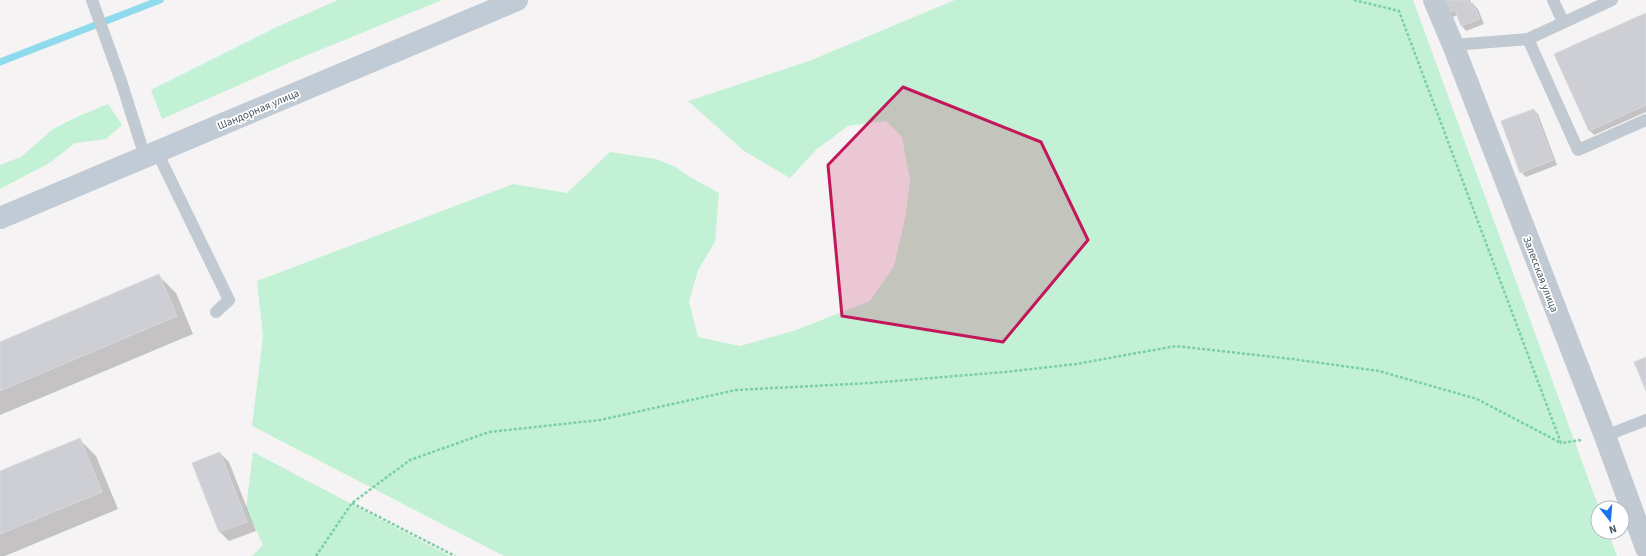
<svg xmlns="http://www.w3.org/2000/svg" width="1646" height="556" viewBox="0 0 1646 556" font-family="'Source Sans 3',sans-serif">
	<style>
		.green { fill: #c3f1d5 }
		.shadow { fill: #0003 }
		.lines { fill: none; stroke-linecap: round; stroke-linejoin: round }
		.stream { stroke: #90daee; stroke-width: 7 }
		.building { fill: #cdcfd5; stroke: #d7d9de }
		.path { stroke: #7ad0a6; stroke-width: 2.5; stroke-dasharray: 3 2; stroke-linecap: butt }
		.lane { stroke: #c1cad2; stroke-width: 12 }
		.street { stroke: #c1cad2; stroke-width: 22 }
		.secondary { stroke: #c1cbd6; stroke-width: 22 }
		.marked { fill: #c2185b; fill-opacity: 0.2; stroke: #c2185b; stroke-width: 3; stroke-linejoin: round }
		.labels { text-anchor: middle; stroke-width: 3.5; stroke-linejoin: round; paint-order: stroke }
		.street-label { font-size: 11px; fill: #4a5661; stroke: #fff }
	</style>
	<rect width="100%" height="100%" fill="#f5f3f3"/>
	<!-- green -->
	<g class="green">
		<path d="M338,0H442L293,61L162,119L151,90L279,26Z"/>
		<path d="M955,0H1413L1599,508H1598V532H1608L1617,556H504L252,426L263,336L257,281L513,184L567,193L610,152L656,159L676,167L688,176L719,193L715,242L698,270L689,302L698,337L740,346L796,330L870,301L894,266L906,214L910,180L902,137L886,121L848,126L817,149L790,178L744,151L688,101L809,61Z"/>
		<path d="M108,104L122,125L106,139L75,143L51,162L0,189V165L21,157L53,129L81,115Z"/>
		<path d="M253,452L450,556H252L263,545L246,508Z"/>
	</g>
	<!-- shadow -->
	<g class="shadow">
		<path d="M1444,0H1470L1472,5L1473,4L1478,9L1484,24L1466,31L1462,26L1458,15L1453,17L1448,12Z"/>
		<path d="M1646,14V112L1594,135L1589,130Z"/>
		<path d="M1534,110L1538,114L1557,165L1526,177L1521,172Z"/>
		<path d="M159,276L176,293L193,334L0,415V343Z"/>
		<path d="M79,439L96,456L118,509L5,556H0V472Z"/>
		<path d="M220,453L229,462L256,531L229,541L220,532L193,463Z"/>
	</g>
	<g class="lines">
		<!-- stream -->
		<path class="stream" d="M0,62L160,0"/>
	</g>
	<!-- building -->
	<g class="building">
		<path d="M1443,0H1468L1469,4L1473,3L1480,19L1461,26L1455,10L1448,13Z"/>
		<path d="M1646,13V105L1589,131L1554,54Z"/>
		<path d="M1534,109L1553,160L1520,173L1501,121Z"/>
		<path d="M159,274L177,316L0,391V342Z"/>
		<path d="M1646,357V391L1634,362Z"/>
		<path d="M80,438L102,492L0,534V471Z"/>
		<path d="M220,452L247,522L219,532L192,463Z"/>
	</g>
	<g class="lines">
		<!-- path -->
		<g class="path">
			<path d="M1354,0L1399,11L1561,443L1582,440"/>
			<path d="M352,503L455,556"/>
			<path d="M316,556L352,503L410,460L489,432L600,420L736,390L870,383L1005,372L1076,364L1176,346L1292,359L1379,371L1477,399L1561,443"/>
		</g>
		<!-- lane -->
		<g class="lane">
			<path d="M92,0L121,81L145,157"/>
			<path d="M1553,0L1563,22"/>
			<path d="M1528,39L1578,150L1646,120"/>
			<path d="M1453,45L1528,39L1612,0"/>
			<path d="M157,152L229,300L216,312"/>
			<path d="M1605,436L1646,420"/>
		</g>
		<!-- street -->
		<path class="street" d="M1434,0L1453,45L1605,436L1646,548"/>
		<!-- secondary -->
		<path class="secondary" d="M0,218L517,0"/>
	</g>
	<!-- marked area -->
	<path class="marked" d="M903,87L1041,142L1088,240L1003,342L842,316L828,165Z"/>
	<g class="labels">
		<!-- street labels -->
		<g class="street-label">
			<text transform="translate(258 109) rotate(-23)" y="4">Шандорная улица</text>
			<text transform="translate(1541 274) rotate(69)" y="4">Залесская улица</text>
		</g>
	</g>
	<!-- north arrow -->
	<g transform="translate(1610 520) rotate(163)"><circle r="19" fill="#ffffff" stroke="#b7bbc0"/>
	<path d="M0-3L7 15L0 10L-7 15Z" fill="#1a73e8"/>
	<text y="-6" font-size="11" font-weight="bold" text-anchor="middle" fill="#4a5661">N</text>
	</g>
</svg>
